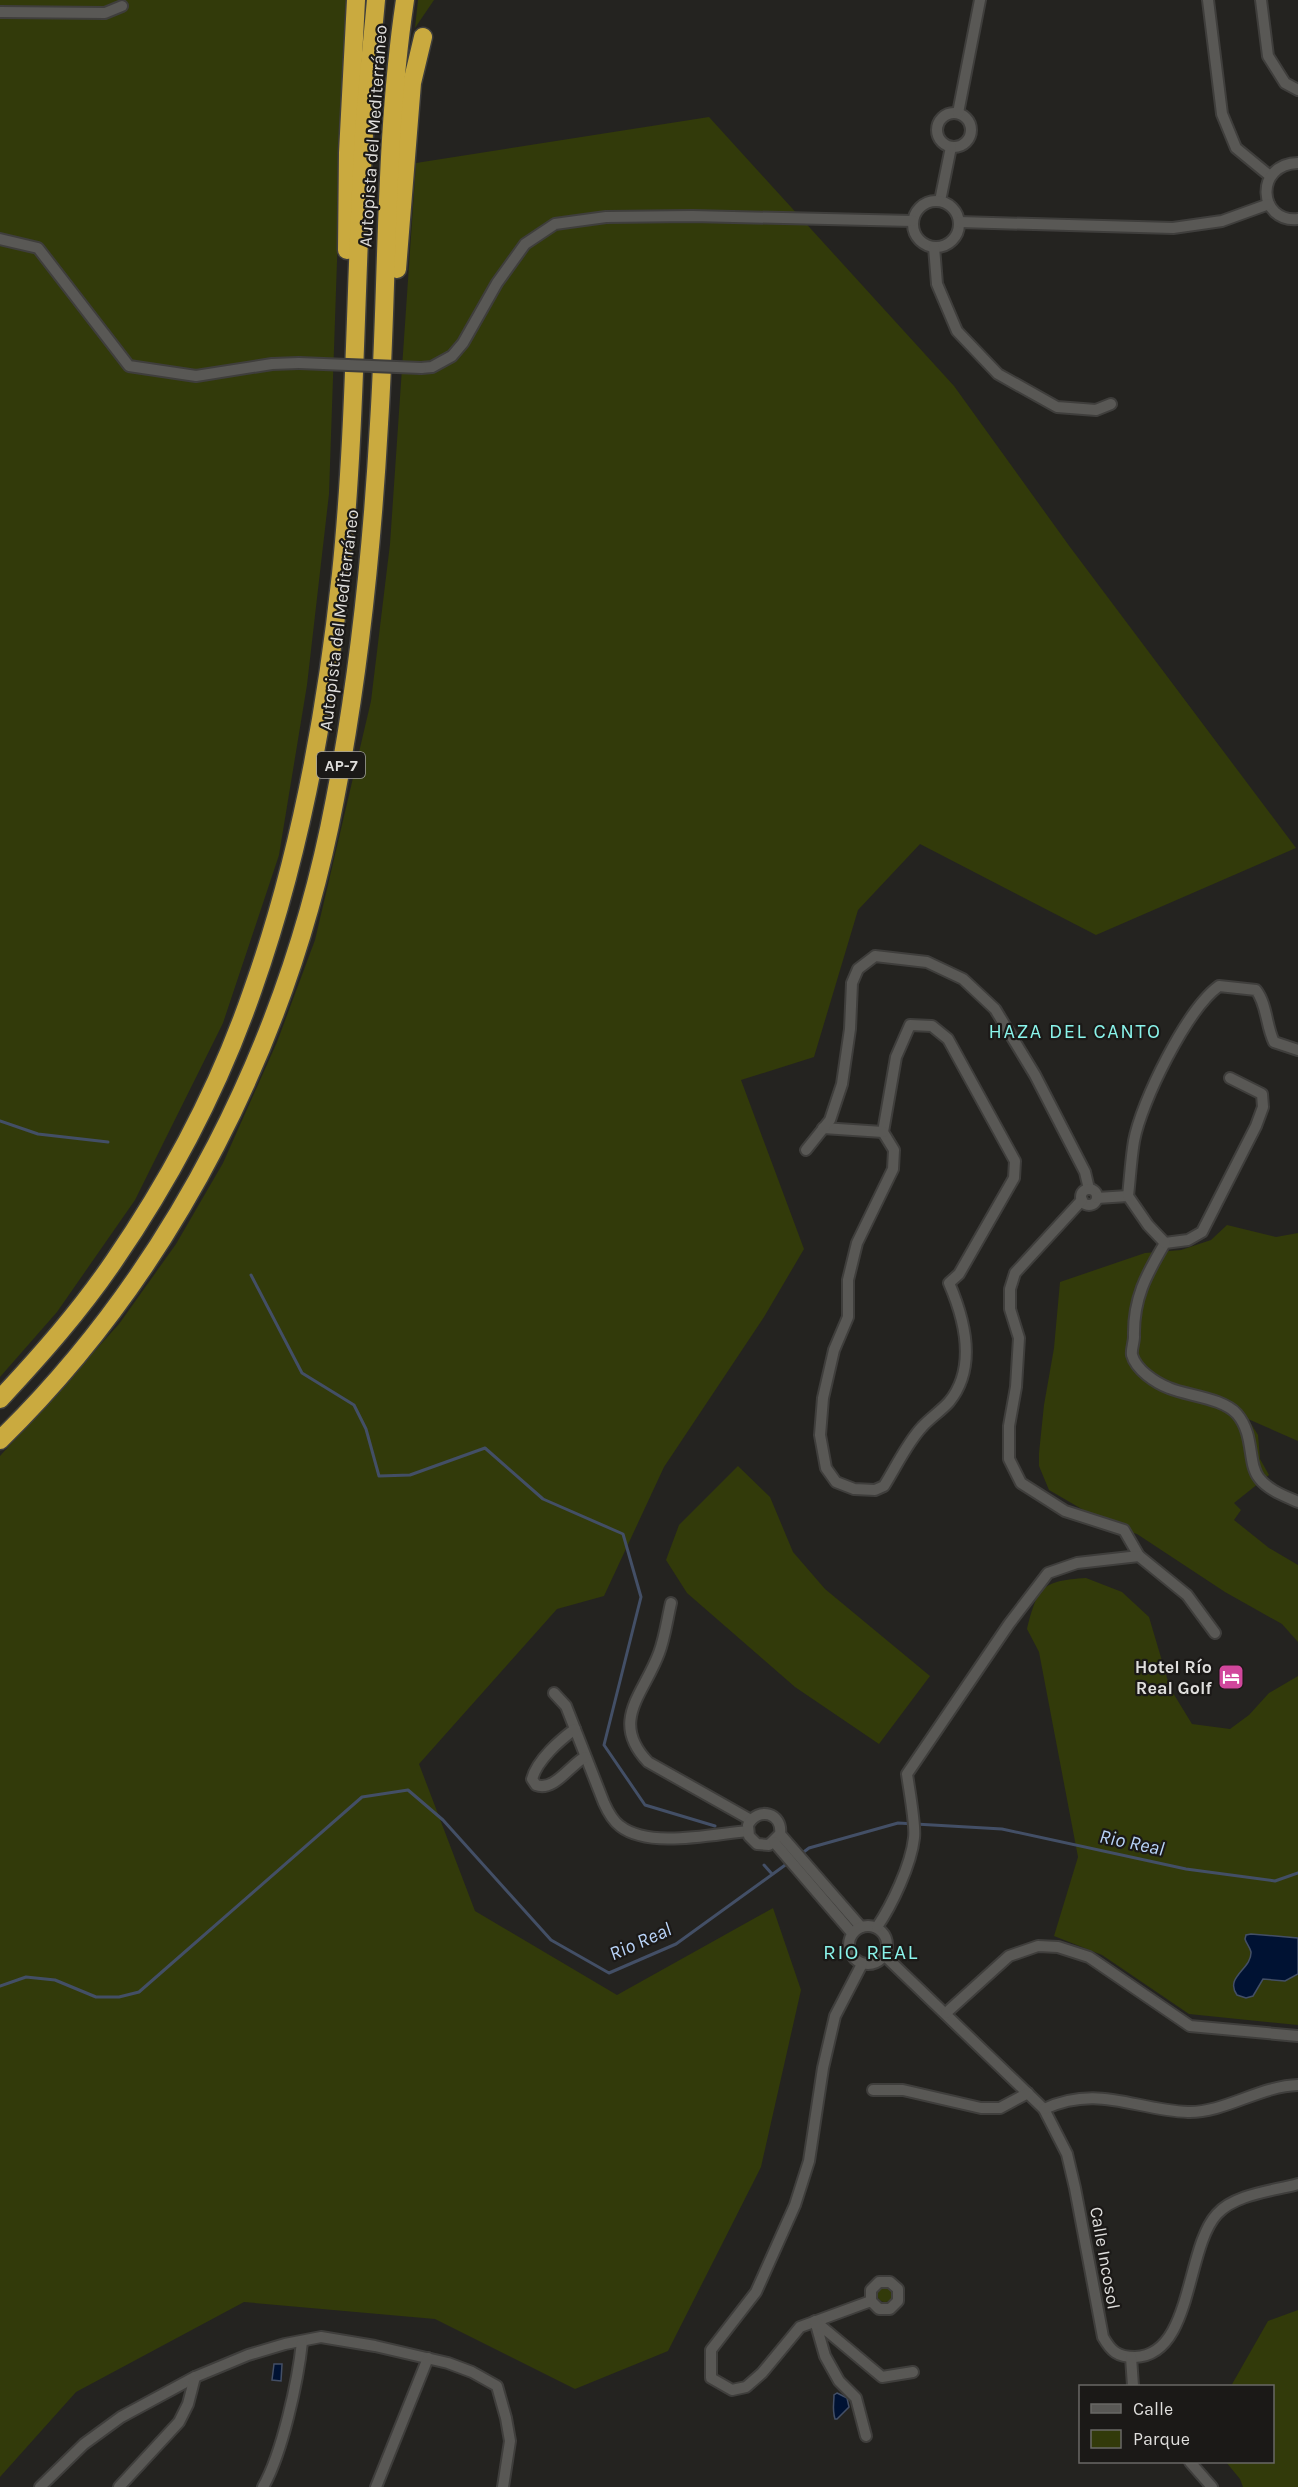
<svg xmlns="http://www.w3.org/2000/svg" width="1298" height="2487" viewBox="0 0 1298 2487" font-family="Karla,sans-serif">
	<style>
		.green { fill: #323a0a }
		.water { fill: #001233; stroke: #434f66; stroke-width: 1.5 }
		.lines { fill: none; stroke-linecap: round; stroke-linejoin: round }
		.stream { stroke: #434f66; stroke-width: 3 }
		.minor-casing { stroke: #3f3e3c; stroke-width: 14 }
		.motorway-casing { stroke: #3f3e3c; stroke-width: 21 }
		.minor { stroke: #595855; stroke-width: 10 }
		.motorway { stroke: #caaa3f; stroke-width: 18 }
		.minor-bridge-casing { stroke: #3f3e3c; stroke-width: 14; stroke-linecap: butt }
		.minor-bridge { stroke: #595855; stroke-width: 10 }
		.labels { text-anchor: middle; stroke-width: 4.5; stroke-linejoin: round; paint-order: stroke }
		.shield { fill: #1b1917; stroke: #a4a3a1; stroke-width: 1.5 }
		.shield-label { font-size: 16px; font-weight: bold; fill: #dfdedc }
		.street-label { font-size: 18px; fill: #dfdedc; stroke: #1b1917 }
		.poi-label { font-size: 18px; font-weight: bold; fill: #dfdedc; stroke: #1b1917; text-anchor: end }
		.neighbourhood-label { font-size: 20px; letter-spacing: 1.5px; fill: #8af4eb; stroke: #1b1917 }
		.water-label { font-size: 20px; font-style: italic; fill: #b9d4f9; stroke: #1b1917 }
		.quarter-label { font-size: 21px; letter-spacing: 1.5px; fill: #8af4eb; stroke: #1b1917 }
	</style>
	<rect width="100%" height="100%" fill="#242320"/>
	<!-- green -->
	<g class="green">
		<path d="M0,0H370L369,11L344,58L329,494L307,685L279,855L223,1023L135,1200L57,1312L0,1377Z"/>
		<path d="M418,0H434L415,28Z"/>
		<path d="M709,117L954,386L1070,547L1296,848L1096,935L920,844L858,910L814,1057L741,1080L804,1249L764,1317L664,1467L604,1596L557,1609L419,1764L475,1911L617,1995L773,1908L801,1990L761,2167L668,2351L575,2389L435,2319L244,2302L76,2392L0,2477V1456L119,1324L176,1244L223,1163L277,1042L315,940L371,701L390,544L416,163Z"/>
		<path d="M1227,1225L1276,1237L1298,1233V1441L1248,1419L1258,1435L1260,1459L1269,1475L1234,1503L1241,1510L1234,1520L1269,1548L1298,1565V1642L1282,1624L1225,1592L1137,1534L1111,1526L1049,1490L1039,1466V1453L1044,1405L1054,1348L1060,1282L1145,1253L1181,1250L1211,1240Z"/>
		<path d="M738,1466L770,1497L793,1552L825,1589L930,1676L879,1744L795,1687L687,1593L666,1560L679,1525Z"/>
		<path d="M1086,1578L1122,1592L1149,1617L1170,1688L1192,1724L1230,1729L1249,1715L1269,1693L1298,1676V2025L1189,2014L1102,1955L1054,1936L1078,1857L1039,1652L1027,1629C1038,1587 1041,1581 1086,1578Z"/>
		<circle cx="885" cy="2294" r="8"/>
		<path d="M1298,2310V2487H1243L1240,2479L1226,2462H1272V2386H1231L1268,2321Z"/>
	</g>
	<!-- water -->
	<g class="water">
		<path d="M1251,1934L1298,1938V1974L1285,1981L1263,1979L1253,1996L1246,1998L1237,1995C1224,1977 1252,1969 1251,1952C1250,1947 1246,1943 1245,1939L1246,1935Z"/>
		<path d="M274,2364H282L281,2381L272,2380Z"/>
		<path d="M837,2393L847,2398L849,2407L837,2419H835C832,2409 834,2404 834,2395Z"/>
	</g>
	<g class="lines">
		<!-- stream -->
		<g class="stream">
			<path d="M0,1121L38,1134L108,1142"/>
			<path d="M251,1275L302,1373L354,1405L366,1429L379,1476L410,1475L485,1448L543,1499L623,1534L641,1597L604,1745L645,1805L715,1826"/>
			<path d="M801,1854L809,1848L898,1823L1002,1829L1186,1869L1275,1881L1298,1873"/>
			<path d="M764,1865L772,1874"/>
			<path d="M0,1986L26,1977L55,1980L96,1997H119L139,1992L362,1797L408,1790L443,1820L551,1940L609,1973L676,1944L788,1863"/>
		</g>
		<!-- minor casing -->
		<g class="minor-casing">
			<g id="minor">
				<path d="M1208,0L1222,114L1236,148L1270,176"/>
				<path d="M1261,0L1268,56L1285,83L1298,90"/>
				<path d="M0,12L105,13L122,6"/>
				<circle cx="954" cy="130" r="17"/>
				<path d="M958,113L980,0"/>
				<path d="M1298,163C1254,164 1258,223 1298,219"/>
				<path d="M940,201L951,147"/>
				<circle cx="936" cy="224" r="23"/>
				<path d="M959,222L1173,228L1222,221L1269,204"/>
				<path d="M0,239L38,248L129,366L196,376L272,364L299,363"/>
				<path d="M934,247L937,284L957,331L998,374L1057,407L1096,410L1111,404"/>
				<path d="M421,368L432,367L452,356L463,343L497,283L525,244L555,224L606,217L692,216L913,221"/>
				<path d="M910,1025L932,1026L948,1039L1015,1161L1014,1178L959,1274L949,1283C965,1320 977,1368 949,1402C941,1411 930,1418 922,1427C907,1443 896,1467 884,1486L875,1490L854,1489L836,1482L826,1468L820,1435L823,1398L834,1350L848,1317V1280L857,1243L893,1169L894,1150L883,1132L896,1057Z"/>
				<path d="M1230,1078L1262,1094L1263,1107L1256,1126L1202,1232L1188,1240L1165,1243C1146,1275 1133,1299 1134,1337C1134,1342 1131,1350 1132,1355C1136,1370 1156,1383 1169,1388C1188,1396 1223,1398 1237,1414C1255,1435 1247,1463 1259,1478C1268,1490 1285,1496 1298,1502"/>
				<path d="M823,1128L883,1132"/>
				<path d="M806,1150L830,1120L842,1084L850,1029L852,983L858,969L875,956L927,962L963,979L995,1009L1035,1075L1085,1172L1089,1189"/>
				<circle cx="1089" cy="1197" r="8"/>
				<path d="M1097,1198L1128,1196"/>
				<path d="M1082,1200L1015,1273L1010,1289V1309L1019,1338L1016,1387L1009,1426V1459L1021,1483L1065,1511L1124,1530L1139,1556L1187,1595L1215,1633"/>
				<path d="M1165,1243L1148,1225L1128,1196C1130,1178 1131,1159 1134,1141C1141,1102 1187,1009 1219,986L1256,990C1267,1004 1266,1026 1274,1042L1298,1050"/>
				<path d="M671,1603C667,1620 665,1637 659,1653C644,1694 609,1721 648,1762L751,1820"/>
				<path d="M554,1693L566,1706L604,1803C608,1812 612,1820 620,1826C649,1849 713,1834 748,1831"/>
				<path d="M575,1729C560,1740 537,1760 532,1779L536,1785C554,1792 570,1765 585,1757"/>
				<path d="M780,1834L769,1845L757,1844L749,1836L748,1825C758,1806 783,1813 780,1834L861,1927"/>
				<path d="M774,1842L852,1933"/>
				<circle cx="868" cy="1945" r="19"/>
				<path d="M877,1927C892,1905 911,1865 914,1838C916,1826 909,1789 907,1774L1009,1624L1048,1573L1077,1563L1139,1556"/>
				<path d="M885,1956L1044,2109L1067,2154L1075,2188L1103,2337C1111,2351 1117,2357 1135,2357C1193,2355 1185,2249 1217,2214C1235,2194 1273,2191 1298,2184"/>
				<path d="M862,1964L835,2016L823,2068L809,2161L795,2205L756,2292L711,2350V2378L732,2390L746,2387L762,2373L800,2327L871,2301V2290L879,2282H890L898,2289V2301L890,2309H879L871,2301"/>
				<path d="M946,2013L1009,1956L1038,1946L1058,1947L1089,1957L1190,2026L1298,2036"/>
				<path d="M873,2090H903L981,2108H1000L1028,2093"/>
				<path d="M1044,2109C1098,2084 1135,2110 1188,2112C1224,2113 1260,2086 1298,2085"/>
				<path d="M1131,2357L1133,2386"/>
				<path d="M866,2436L856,2398L839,2381L825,2356L815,2321L882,2377L913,2372"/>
				<path d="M1190,2462L1212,2487"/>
				<path d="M40,2487L84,2444L121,2417L195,2377L248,2355L285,2344L321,2337L375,2346L448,2363L472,2372L497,2386L506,2418L510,2441L503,2487"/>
				<path d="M119,2487L179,2422L188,2404L195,2377"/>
				<path d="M263,2487C282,2454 298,2381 302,2342"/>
				<path d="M376,2487L428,2358"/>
			</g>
		</g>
		<!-- motorway casing -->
		<g class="motorway-casing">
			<g id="motorway">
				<path d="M347,250L348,153L356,0"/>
				<path d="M397,269L412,83L423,37"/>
				<path d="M0,1399C41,1355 80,1311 114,1261C171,1178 220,1085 253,989C300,856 326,714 341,574C356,428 355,280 364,134C367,89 372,45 376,0"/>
				<path d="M0,1440C174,1270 290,1038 335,799C359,675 372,550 379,424C388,283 384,140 405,0"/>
			</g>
		</g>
		<!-- minor -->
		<use href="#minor" class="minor"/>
		<!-- motorway -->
		<use href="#motorway" class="motorway"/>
		<!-- minor-bridge casing -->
		<g class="minor-bridge-casing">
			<path id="minor-bridge" d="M299,363L421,368"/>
		</g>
		<!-- minor-bridge -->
		<use href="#minor-bridge" class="minor-bridge"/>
	</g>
	<!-- icons -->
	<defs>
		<g id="hotel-square" transform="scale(1.35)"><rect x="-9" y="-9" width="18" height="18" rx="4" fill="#d1479c" stroke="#1b1917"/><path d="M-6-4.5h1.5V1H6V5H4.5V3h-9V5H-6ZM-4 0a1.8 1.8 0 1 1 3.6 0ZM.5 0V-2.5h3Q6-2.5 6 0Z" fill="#fff"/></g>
	</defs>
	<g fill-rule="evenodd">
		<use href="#hotel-square" x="1231" y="1677"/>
	</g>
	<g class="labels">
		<!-- shield labels -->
		<rect class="shield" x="317" y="752" width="48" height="26" rx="4.5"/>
		<g class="shield-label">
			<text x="341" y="771">AP-7</text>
		</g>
		<!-- street labels -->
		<g class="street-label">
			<text transform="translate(373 136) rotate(-86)" y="6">Autopista del Mediterráneo</text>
			<text transform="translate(339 620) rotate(-83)" y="6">Autopista del Mediterráneo</text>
			<text transform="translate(1105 2258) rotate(80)" y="6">Calle Incosol</text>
		</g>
		<!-- poi labels -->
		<g class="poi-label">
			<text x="1212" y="1673">Hotel Río<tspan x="1212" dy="21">Real Golf</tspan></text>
		</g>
		<!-- neighbourhood labels -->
		<g class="neighbourhood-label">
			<text x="1075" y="1038">HAZA DEL CANTO</text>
		</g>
		<!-- water labels -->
		<g class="water-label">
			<text transform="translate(1132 1842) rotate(12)" y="7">Rio Real</text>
			<text transform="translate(640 1941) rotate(-24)" y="7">Rio Real</text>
		</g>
		<!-- quarter labels -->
		<g class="quarter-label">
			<text x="871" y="1959">RIO REAL</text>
		</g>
	</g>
	<!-- legend -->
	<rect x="1079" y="2385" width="195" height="78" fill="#1b1917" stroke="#696866" stroke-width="1.5"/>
	<rect x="1091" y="2404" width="30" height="9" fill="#595855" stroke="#696866" stroke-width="1.5"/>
	<text x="1133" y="2415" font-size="18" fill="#dfdedc">Calle</text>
	<rect x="1091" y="2430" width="30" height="18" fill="#323a0a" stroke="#696866" stroke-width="1.5"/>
	<text x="1133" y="2445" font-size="18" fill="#dfdedc">Parque</text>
</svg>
